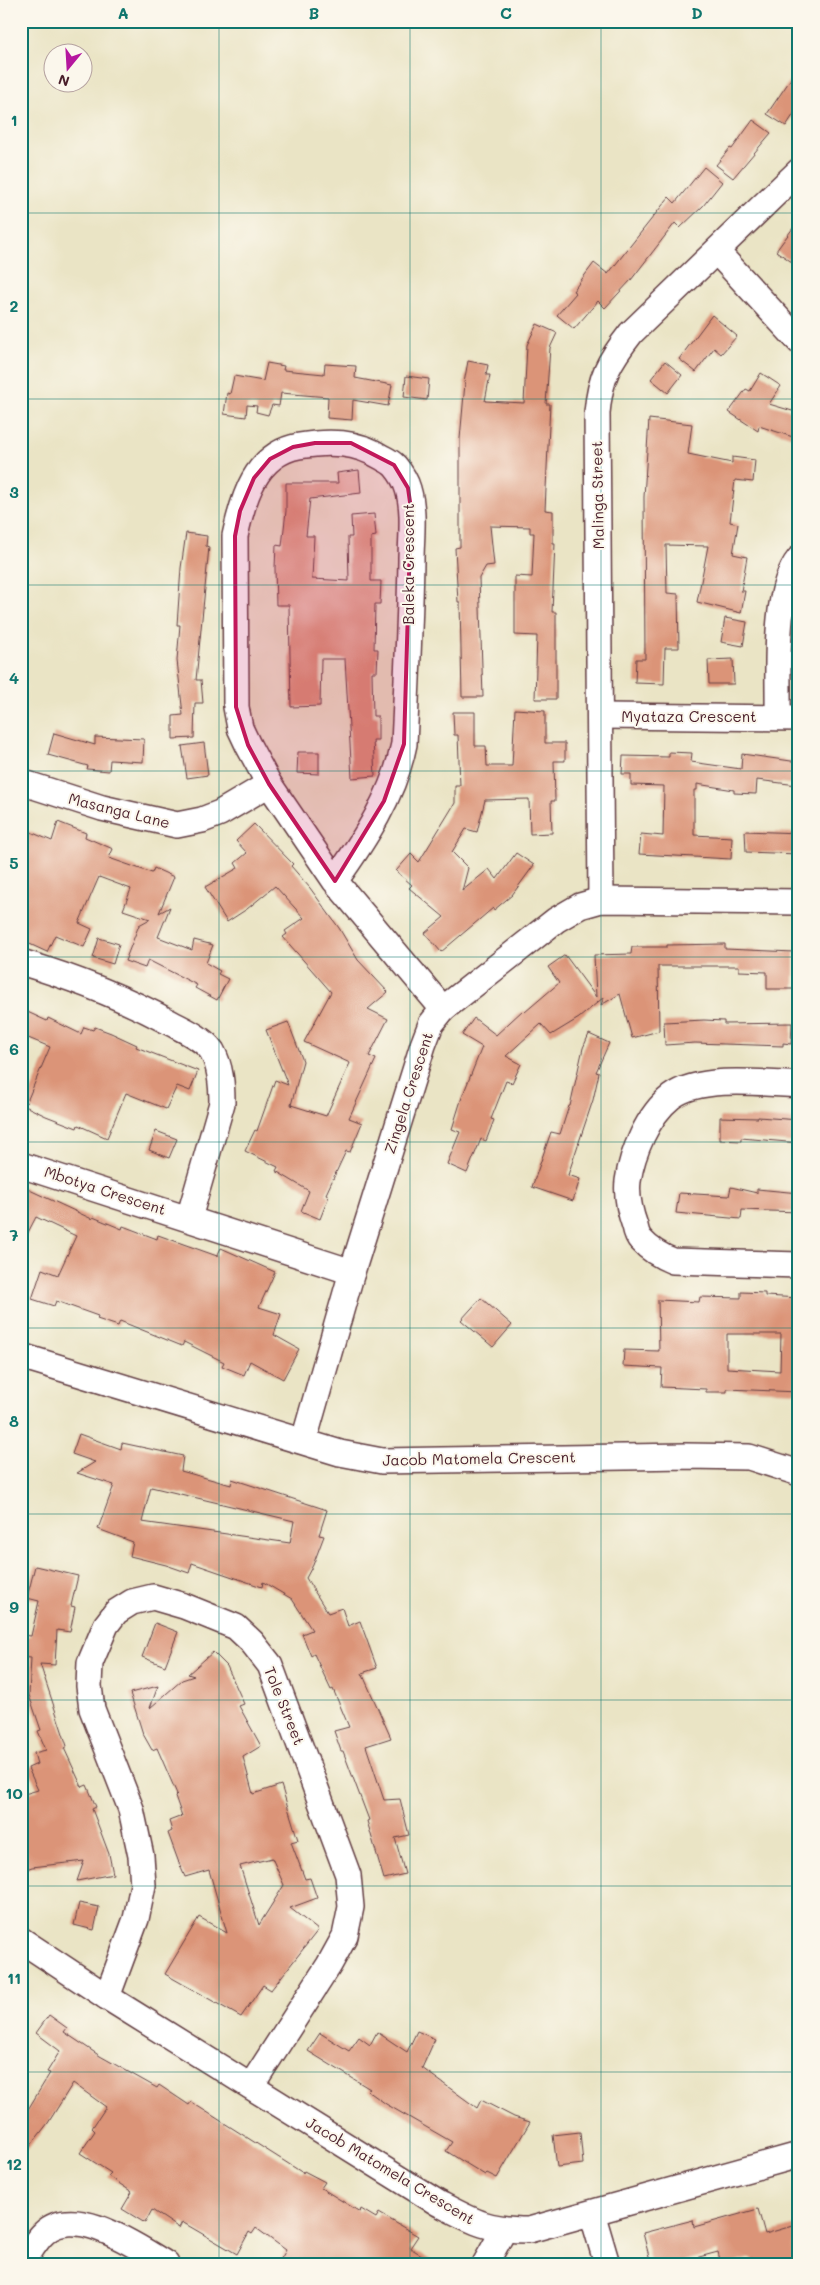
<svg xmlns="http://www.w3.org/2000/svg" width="820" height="2285" viewBox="0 0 820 2285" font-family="Mali,sans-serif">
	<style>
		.building { fill: #db9478; fill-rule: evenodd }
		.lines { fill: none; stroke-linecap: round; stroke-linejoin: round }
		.minor-casing { stroke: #623d42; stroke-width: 28 }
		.minor { stroke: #fff; stroke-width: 25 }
		.marked { fill: #c2185b; fill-opacity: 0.2; stroke: #c2185b; stroke-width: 4; stroke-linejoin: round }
		.grid { fill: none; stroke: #0f766e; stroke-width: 1; stroke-opacity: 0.55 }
		.labels { text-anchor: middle; stroke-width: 4; stroke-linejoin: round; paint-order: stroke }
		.street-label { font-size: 15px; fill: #4a1f2b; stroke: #fbf7ec }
		.neatline { fill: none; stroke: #0f766e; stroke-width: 2 }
		.grid-label { font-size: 16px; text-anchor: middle; font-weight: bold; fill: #0f766e }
	</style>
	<rect width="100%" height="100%" fill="#fbf7ec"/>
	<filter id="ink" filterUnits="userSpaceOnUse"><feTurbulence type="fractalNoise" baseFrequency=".02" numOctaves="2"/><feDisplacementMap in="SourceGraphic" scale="10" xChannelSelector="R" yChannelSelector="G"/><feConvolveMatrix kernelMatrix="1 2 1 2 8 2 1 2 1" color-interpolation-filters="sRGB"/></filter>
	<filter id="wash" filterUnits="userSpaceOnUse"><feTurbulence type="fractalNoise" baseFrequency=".0096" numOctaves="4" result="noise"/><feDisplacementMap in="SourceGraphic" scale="20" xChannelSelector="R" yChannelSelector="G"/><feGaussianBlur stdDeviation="1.12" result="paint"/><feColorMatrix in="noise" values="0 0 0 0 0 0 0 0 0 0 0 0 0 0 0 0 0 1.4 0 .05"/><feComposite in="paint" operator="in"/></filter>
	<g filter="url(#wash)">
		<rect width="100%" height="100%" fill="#eae4c5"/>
		<g id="blocks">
			<!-- building -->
			<g class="building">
				<path d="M799,67V106L786,126L767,114Z"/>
				<path d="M753,120L771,133L733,178L716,165L730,148L732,149Z"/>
				<path d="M704,167L722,182L703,206L680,228L675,223L631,280L605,308L598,301L574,329L557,315L576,293L573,291L594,263L608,274L669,197L675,203Z"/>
				<path d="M799,220V267L776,251Z"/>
				<path d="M712,315L737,336L721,354L714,348L696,372L679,359Z"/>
				<path d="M537,324L557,333L550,348L546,404H550L545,510L553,511V543H555L552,612H556V699H535L537,636L515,635V576L532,577L534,533H530V527L490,526L494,565L486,566L479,578L483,697H462L460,602H458L455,548L460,547V439L465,383H464L468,361L488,365L486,375H490L485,401L524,403L527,345Z"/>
				<path d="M665,361L682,375L668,393L651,379Z"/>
				<path d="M267,363L284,366L283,370L324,374L325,364L356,366L355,378L392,385L388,406L353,400L352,420L327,418L328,397L281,393L279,406L272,405L268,415L256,412L257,406L247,405L246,417L224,414L227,393L230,394L234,376L263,381Z"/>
				<path d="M761,373L781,386L769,404L799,413L793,437L759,426L758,431L729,412L746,389L750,391Z"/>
				<path d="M406,376L429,379L427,400L404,397Z"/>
				<path d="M649,419L692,424L688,454L732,463V457L755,460L753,482L735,480L730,522L738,524L733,554L747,557L741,591H745L741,613L697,602L708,546L666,545L667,593L678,594L679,648H665L664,684L635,683L636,659H645L644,497Z"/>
				<path d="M359,470L361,493L310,499L306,536H314L312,579L349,581L348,537H352L351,516L374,514L376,536L371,537V581H381L380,604H375L374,649H378L377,672H372L373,716H378V740H373L375,776L352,778L345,659H321L320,706L291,707L289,605H276L275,568L276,545L282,546L286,511V483H338L337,473Z"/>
				<path d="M186,533L207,536L206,546L209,547L196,680H201L203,703H195L194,738L173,739V716L183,715L177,660L180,625H177L181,568Z"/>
				<path d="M725,618L747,622L743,646L721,642Z"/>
				<path d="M733,659L734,684H709L708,660Z"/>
				<path d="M515,709L545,711V743H565V761H554L555,801H551L552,833L530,834L529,799L485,800L477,832L466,829L452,852L468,868L462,891L489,869L497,879L516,853L534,865L512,895L494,910L493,908L441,952L425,933L444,917L409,888L412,885L396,871L411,854L419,862L455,803V786H460L458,735H454L453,712H475V746H486L487,766H512Z"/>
				<path d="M54,733L95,745V737L144,739L143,762L110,760L109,771L87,769L88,766L48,755Z"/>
				<path d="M204,743L208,775L187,778L182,746Z"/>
				<path d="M298,752H319V774L297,773Z"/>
				<path d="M669,752L692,753L691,762L741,769L742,754L798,762L797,785L757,780L756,794L734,793V790L697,784V790H694V835L732,837L731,859L639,854L641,834L663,836L664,786L631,785V774H622L623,756L669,757Z"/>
				<path d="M58,822L86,833L85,837L113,849L109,858L152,873L154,868L174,877L159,913L170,907L158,937L192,950L194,940L213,945L206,963L220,971L218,974L228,979L217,1000L195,988L197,985L148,960L145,968L125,961L139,925L150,919L123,910L131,889L99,877L79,923L92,929L84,947L55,935L47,952L21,940V828L52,841Z"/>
				<path d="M254,824L293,864L291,866L310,888L339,928L358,960L388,992L368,1009L388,1019L369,1056L376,1059L349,1118L362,1123L350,1152L346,1151L326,1194L329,1196L320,1219L301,1211L309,1191L276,1171L278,1167L245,1151L255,1130L257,1131L275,1080L288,1085L266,1030L288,1022L303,1061L291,1105L326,1116L350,1063L304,1042L331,992L283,937L287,934L285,931L304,918L275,886L247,909L227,922L205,887L238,868L235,863L247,853L236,841Z"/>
				<path d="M745,831L799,833V854L746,852Z"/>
				<path d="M99,938L119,944L113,964L93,958Z"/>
				<path d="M725,944V949L794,952V989H767V972L739,971V966H658L659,1031L632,1038L620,994L601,1005L604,997L579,1018L551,1035L541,1024L506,1056L521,1064L512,1083L506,1081L491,1119L494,1120L486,1141L481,1139L467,1173L447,1164L460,1132L452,1129L462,1097L482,1047L462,1035L474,1018L496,1035L523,1010L525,1012L559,983L548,967L565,955L596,997L594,955L631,954L632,947H667V945Z"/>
				<path d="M21,1009L47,1021L48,1018L81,1034L84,1027L93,1030L95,1027L111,1033L137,1045L136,1047L198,1071L190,1091L177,1086L166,1109L126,1093L107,1138L78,1125L77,1128L46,1116L25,1106L50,1047L21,1035Z"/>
				<path d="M704,1020L724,1021V1024L792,1023L791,1044L783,1043V1046L695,1043L665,1045L664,1022Z"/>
				<path d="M589,1034L609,1043L596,1072L599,1073L593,1100L568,1175L580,1179L573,1201L532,1187L551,1132L560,1134L569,1106H570L583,1048Z"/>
				<path d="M720,1117L758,1118V1117L799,1120V1143L741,1138V1141L720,1140Z"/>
				<path d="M156,1131L177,1139L169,1158L149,1150Z"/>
				<path d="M21,1186L92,1219L93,1217L122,1229L123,1226L157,1239L158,1235L217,1256L221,1248L275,1272L259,1307L281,1314L274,1335L299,1349L283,1379L250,1361L244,1375L222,1366L224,1362L184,1342L182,1346L120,1321L118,1326L97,1319L98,1316L56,1301L54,1306L32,1299L42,1269L58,1275L76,1236L36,1217L21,1246Z"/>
				<path d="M731,1187L757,1193V1189L799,1193V1212L742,1210L741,1219L676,1213L679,1193L729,1196Z"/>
				<path d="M741,1292L765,1293V1296L799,1298V1392L727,1389V1392H706V1389L661,1387L662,1368L623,1366L624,1350L659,1351L658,1300L699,1302L700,1297L741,1298ZM727,1334H781L780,1371L727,1368Z"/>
				<path d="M481,1298L512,1325L493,1347L461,1320Z"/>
				<path d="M79,1434L121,1449L122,1443L183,1456L181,1471L231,1485L232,1479L327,1510L319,1535L324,1536L313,1565L306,1578L328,1613L342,1608L348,1626L360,1621L377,1668L362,1673L391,1738L366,1746L384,1800L400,1799L409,1835L395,1838L405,1874L384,1879L367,1821L369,1820L343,1751H341L334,1731L349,1727L333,1689L331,1690L314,1654L311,1656L302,1634L312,1630L292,1599L263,1582L262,1587L192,1563L189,1573L166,1565L130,1556L133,1542L98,1529L114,1485L77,1473L95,1462L72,1454ZM151,1487L294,1521L290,1543L142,1522Z"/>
				<path d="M35,1566L78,1576L71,1606L75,1607L70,1632L57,1630L55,1665L40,1664L67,1746L64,1748L82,1787L87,1785L96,1807L92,1809L109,1854L113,1874L77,1881L84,1861L32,1867L21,1871V1795L38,1790L28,1768L37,1764L34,1753L46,1750L38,1731L41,1730L29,1695L31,1658L21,1657V1635L31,1636L39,1601L27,1598Z"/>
				<path d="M155,1623L178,1632L165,1666L142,1657Z"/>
				<path d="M213,1652L227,1666L244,1704L239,1706L261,1746L243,1757L253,1794L281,1785L298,1840L291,1842L305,1879L310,1878L317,1898L290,1908L318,1930L271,1990L263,1985L241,2017L165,1974L199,1917L227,1933L209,1870L185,1877L179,1863L168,1833L172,1831L169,1821L182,1816L175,1796L177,1794L157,1748L152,1750L143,1734L130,1693L158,1686L150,1708L182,1680L194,1676L188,1674ZM272,1858L284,1885L259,1925L240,1866Z"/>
				<path d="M79,1903L99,1907L94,1930L74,1925Z"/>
				<path d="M49,2015L67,2028L64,2032L100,2056L157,2088L159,2085L189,2105L191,2102L303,2173L304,2171L325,2182L321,2188L360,2212L361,2209L376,2218L379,2213L418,2236L410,2248L437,2264H278L286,2250L256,2228L252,2234L249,2232L237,2254L182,2222L179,2228L152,2210L145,2223L122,2209L132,2192L108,2176L111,2173L80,2153L95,2131L92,2128L106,2107L73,2083L48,2123L21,2158V2121L50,2073L47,2072L60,2051L36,2033Z"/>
				<path d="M417,2031L435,2039L422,2068L477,2108L481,2100L514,2117L530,2122L497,2178L487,2173L485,2175L446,2151L452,2142L386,2104L368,2091L370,2089L308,2051L320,2033L349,2051L359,2037L370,2045L377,2032L407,2052Z"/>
				<path d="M580,2132L583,2164L557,2167L553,2135Z"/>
				<path d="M758,2209L765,2234L799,2224V2264H753L752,2258L730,2264H721L718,2252L684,2261V2264H651L643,2233L693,2220L694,2227Z"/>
			</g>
		</g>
	</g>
	<g filter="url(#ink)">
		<use href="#blocks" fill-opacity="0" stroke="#623d42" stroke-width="1"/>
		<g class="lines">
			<!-- minor casing -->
			<g class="minor-casing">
				<g id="minor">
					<path d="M717,252L799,341"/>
					<path d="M601,716L799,718"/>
					<path d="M778,717C779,675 772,592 799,559"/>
					<path d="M21,782L102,808L177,825L202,820L220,813L269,784"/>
					<path d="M335,881C365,839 394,795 404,744C407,683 410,622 411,561C411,538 415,512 408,489C406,482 400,472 395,466C392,463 387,460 383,458C356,441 329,441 299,446C255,454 243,499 235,536L236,707L240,728L248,745L269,784L335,881L443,1009"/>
					<path d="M601,900L597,413C600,377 609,361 631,333L799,171"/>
					<path d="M21,962C74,978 123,997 171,1023C184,1030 203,1038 212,1051C221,1067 222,1086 222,1103L189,1218"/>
					<path d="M799,1085C764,1083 700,1075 671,1097C648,1115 632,1153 628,1181C626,1197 630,1212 635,1226C636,1231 638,1237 641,1240C650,1250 660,1256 673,1261L799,1265"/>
					<path d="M21,1165L352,1272"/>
					<path d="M21,1356L340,1453L382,1461L686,1456L749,1457L799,1473"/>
					<path d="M304,1440L352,1272L423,1045L431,1024L443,1009L556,920L580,906L601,900L799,902"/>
					<path d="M21,1940L107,1997L438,2203C474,2222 487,2230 529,2230L799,2155"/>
					<path d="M107,1997L136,1919L143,1885L141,1856L131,1809L92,1709L89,1686L90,1663L106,1625L116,1612L132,1602L153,1597L184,1606L236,1627L252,1642L270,1665L348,1875L351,1907L345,1936L329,1965L251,2086"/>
					<path d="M592,2213L607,2264"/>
					<path d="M21,2264C29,2254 35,2241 44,2233C75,2203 137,2247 166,2264"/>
					<path d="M485,2264L504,2230"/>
				</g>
			</g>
			<!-- minor -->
			<use href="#minor" class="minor"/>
		</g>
	</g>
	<!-- marked area -->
	<path class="marked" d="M315,443H351L394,465L408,488L411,509L404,744L384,801L335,881L269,784L248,745L236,707L235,536L240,511L254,478L270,459L293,447Z"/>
	<!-- grid -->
	<path class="grid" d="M219,21V2264M410,21V2264M601,21V2264M21,213H799M21,399H799M21,585H799M21,771H799M21,957H799M21,1142H799M21,1328H799M21,1514H799M21,1700H799M21,1886H799M21,2072H799"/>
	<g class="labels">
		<!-- street labels -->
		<g class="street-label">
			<text transform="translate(598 495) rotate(-91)" y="5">Malinga Street</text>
			<text transform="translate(409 564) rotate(-90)" y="5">Baleka Crescent</text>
			<text x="689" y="722">Myataza Crescent</text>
			<text transform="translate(119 811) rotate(14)" y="5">Masanga Lane</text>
			<text transform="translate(409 1093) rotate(-72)" y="5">Zingela Crescent</text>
			<text transform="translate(105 1191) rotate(18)" y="5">Mbotya Crescent</text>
			<text transform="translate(479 1459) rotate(-1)" y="5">Jacob Matomela Crescent</text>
			<text transform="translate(284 1706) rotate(68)" y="5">Tole Street</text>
			<text transform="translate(390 2171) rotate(31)" y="5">Jacob Matomela Crescent</text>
		</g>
	</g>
	<!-- margin -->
	<rect width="820" height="2285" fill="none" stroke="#fbf7ec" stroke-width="55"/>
	<!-- north arrow -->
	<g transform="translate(68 68) rotate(198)"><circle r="24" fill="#fbf7ec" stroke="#b4a19f"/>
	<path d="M0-4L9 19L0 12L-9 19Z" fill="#b5179e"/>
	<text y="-8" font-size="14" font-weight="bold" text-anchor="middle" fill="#4a1f2b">N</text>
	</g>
	<rect x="28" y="28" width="764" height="2230" class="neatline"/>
	<g class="grid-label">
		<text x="123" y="19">A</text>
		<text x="314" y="19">B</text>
		<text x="506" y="19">C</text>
		<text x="697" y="19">D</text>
		<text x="14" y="126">1</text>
		<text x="14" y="312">2</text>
		<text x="14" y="498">3</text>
		<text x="14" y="684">4</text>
		<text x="14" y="869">5</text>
		<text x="14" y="1055">6</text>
		<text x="14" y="1241">7</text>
		<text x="14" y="1427">8</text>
		<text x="14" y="1613">9</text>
		<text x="14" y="1799">10</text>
		<text x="14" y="1984">11</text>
		<text x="14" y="2170">12</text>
	</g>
</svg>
